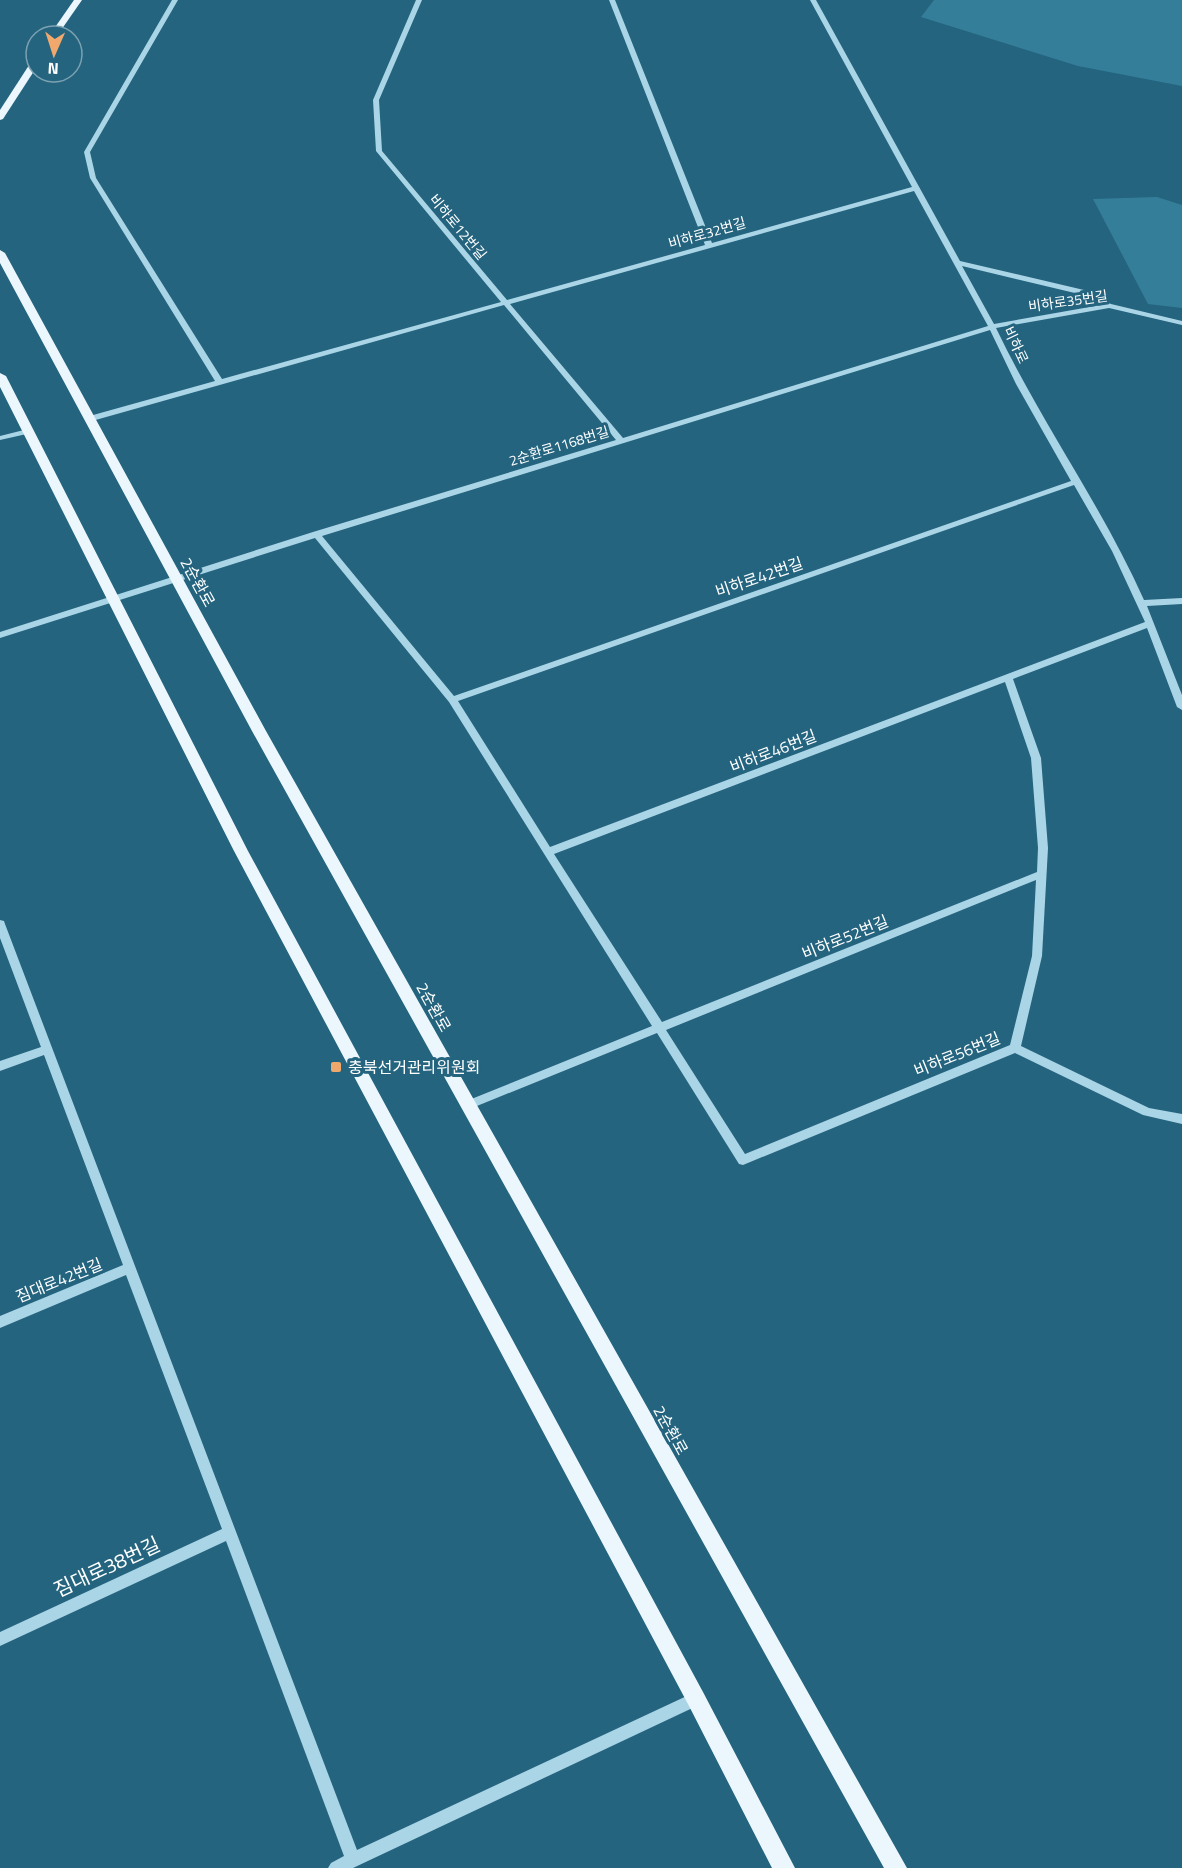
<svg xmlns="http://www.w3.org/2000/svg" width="1182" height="1868" viewBox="0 0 1182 1868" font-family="'Titillium Web','Noto Sans KR',sans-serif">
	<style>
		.green { fill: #347e9a }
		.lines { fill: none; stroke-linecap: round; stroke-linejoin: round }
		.minor { fill: #aad5e6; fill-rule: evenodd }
		.major { fill: #ebf7fd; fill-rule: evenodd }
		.poi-dot { fill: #f0a86d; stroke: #24647f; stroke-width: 2 }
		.labels { text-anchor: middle; stroke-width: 6; stroke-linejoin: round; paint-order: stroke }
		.far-street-label { font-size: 14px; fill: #fff; stroke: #24647f }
		.street-label { font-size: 16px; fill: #fff; stroke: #24647f }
		.poi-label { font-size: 16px; fill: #fff; stroke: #24647f; text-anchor: start }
		.near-street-label { font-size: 20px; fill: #fff; stroke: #24647f }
	</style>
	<rect width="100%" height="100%" fill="#24647f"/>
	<!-- green -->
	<g class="green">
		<path d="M934,0H1182V86L1078,66L921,17Z"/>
		<path d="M1157,197L1182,205V308L1148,304L1093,199Z"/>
	</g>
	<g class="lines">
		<!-- minor -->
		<g class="minor">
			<path d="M172,0H178L90,152L96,178L222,379L501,302L376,151L373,100L416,0H422L379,100L382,151L507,300L705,245L609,0H615L712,243L912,187L810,0H816L960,261L1084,290L1111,304L1182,321V325L1109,308L996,328C1041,422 1102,506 1144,600L1182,598V604L1147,606L1182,695V710L1177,707L1147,628L1013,679L1041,758L1048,848L1042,956L1021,1046L1149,1108L1182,1114V1124L1143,1115L1015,1053L743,1165L739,1164L657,1033L472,1108L468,1110L464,1108L462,1105L464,1102L652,1026L449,702L315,538L0,638V632L313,532L616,440L504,305L92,421H86V417L215,381L90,178L84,152ZM914,191L988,326L623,438L510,304ZM962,266L1079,294L1101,305L994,324ZM990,330L1016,384L1071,481L454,696L322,536ZM1074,485L1112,551L1145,622L550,847L458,701ZM1005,682L1031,758L1038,848L1037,872L662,1022L554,854ZM1036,880L1032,956L1010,1045L745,1154L666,1030Z"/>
			<path d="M28,429L32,431L31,433L0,440V436Z"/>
			<path d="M0,920L4,921L5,924L357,1850L691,1694L696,1692L701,1694L703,1699L701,1704L353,1868H328L331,1863L344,1856L226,1541L0,1646V1632L222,1529L126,1275L0,1328V1316L123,1265L44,1055L0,1071V1061L41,1047L0,938Z"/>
		</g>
		<!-- major -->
		<g class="major">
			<path d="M74,0H82L57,36H49Z"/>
			<path d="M36,58V68L3,119L0,120V110L33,59Z"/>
			<path d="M0,250L5,253L266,731L907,1868H884L252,731L0,263Z"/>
			<path d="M0,373L6,376L248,851L703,1692L795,1868H772L689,1706L234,851L0,387Z"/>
		</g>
	</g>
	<!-- markers -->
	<rect class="poi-dot" x="330" y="1061" width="12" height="12" rx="3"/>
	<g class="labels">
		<!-- far-street labels -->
		<g class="far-street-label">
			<text transform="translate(458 227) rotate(50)" y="5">비하로12번길</text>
			<text transform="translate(707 233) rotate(-16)" y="5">비하로32번길</text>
			<text transform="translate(1068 301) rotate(-8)" y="5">비하로35번길</text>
			<text transform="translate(1016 345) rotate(65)" y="5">비하로</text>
			<text transform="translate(559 446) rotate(-17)" y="5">2순환로1168번길</text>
		</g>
		<!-- street labels -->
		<g class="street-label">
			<text transform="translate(759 577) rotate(-19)" y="6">비하로42번길</text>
			<text transform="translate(198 582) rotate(61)" y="6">2순환로</text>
			<text transform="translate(773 751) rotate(-21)" y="6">비하로46번길</text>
			<text transform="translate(845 937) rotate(-22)" y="6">비하로52번길</text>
			<text transform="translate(434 1007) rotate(61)" y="6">2순환로</text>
			<text transform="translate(957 1054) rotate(-22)" y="6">비하로56번길</text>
			<text transform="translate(59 1280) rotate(-22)" y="6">짐대로42번길</text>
			<text transform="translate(671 1430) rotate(61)" y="6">2순환로</text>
		</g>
		<!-- poi labels -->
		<g class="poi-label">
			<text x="348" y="1073">충북선거관리위원회</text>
		</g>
		<!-- near-street labels -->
		<g class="near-street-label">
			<text transform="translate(107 1567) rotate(-25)" y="7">짐대로38번길</text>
		</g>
	</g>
	<!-- north arrow -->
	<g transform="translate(54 54) rotate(183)"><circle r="28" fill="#24647f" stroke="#7ca2b2" stroke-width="1.5"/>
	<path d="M0-4.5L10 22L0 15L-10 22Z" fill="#f0a86d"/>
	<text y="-9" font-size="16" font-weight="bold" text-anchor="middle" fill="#ffffff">N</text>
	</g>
</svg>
